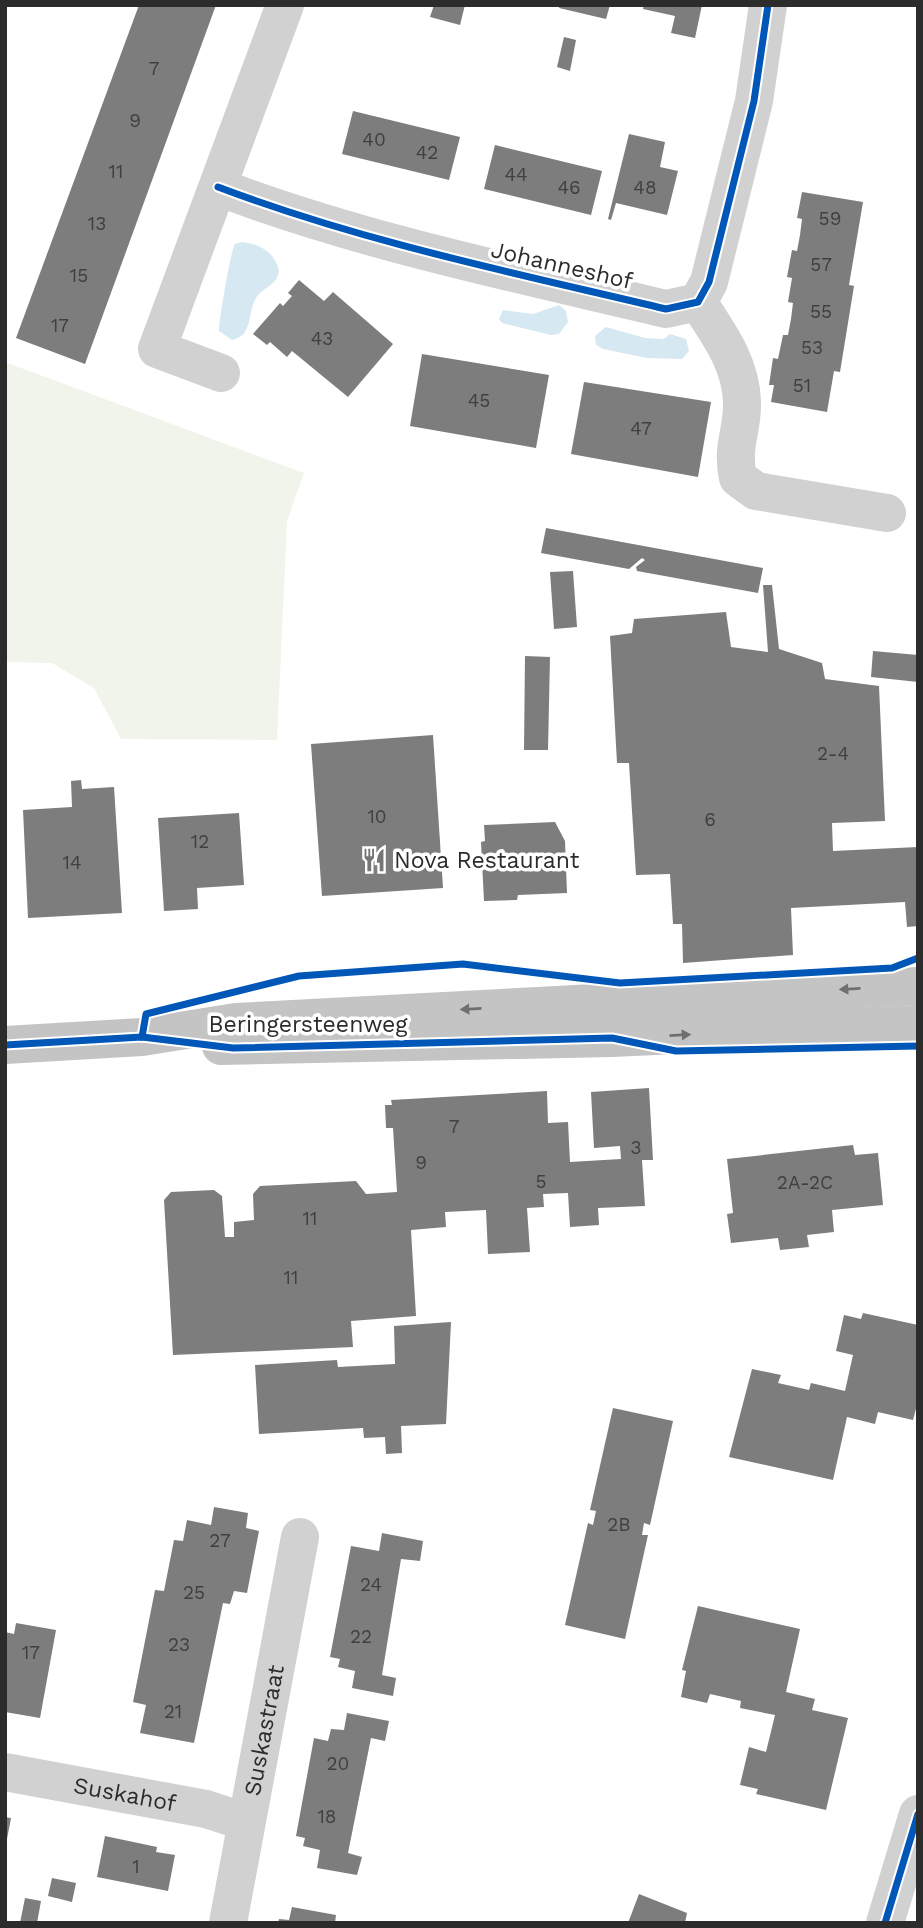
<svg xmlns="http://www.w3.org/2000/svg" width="923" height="1928" viewBox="0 0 923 1928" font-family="'Work Sans',sans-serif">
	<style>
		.green { fill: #f0f4ea }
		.water { fill: #d6e8f1 }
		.building { fill: #7d7d7d }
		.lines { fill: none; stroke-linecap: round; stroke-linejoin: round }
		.minor { stroke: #d1d1d1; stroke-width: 38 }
		.major { stroke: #c4c4c4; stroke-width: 38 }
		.cycleway-casing { stroke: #fff; stroke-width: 11 }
		.cycleway { stroke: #0057b8; stroke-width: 7 }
		.oneway { fill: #707070 }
		.labels { text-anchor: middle; stroke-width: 7; stroke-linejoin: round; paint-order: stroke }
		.number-label { font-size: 19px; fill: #404040 }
		.street-label { font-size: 23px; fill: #2c2c2c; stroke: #fff }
		.poi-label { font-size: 23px; fill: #2c2c2c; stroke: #fff; text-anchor: start }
	</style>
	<rect width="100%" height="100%" fill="#fff"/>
	<!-- green -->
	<path class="green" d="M5,362L304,473L287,521L277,740L121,739L94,688L52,663L5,662Z"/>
	<!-- water -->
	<g class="water">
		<path d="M242,242C260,244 275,252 279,271C277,284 267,286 258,295C246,310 255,335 232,340L219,331C218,326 231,249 235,244Z"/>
		<path d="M559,305L566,311L568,322L559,334L551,335L502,323L499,319L503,310L533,314Z"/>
		<path d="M606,327L645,338L664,339L670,334L686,339L689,351L682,359L647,358L603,349L596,345L595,336Z"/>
	</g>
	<!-- building -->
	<g class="building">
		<path d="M139,5H216L85,364L16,338Z"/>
		<path d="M434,5H465L460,25L430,17Z"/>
		<path d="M560,5H610L606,19L559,8Z"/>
		<path d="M644,5H702L695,38L671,33L675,16L643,9Z"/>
		<path d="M564,37L576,40L570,71L557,67Z"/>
		<path d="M353,111L460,137L449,180L342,154Z"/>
		<path d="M629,134L665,142L660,167L678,171L667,215L616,203L611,220L608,219Z"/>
		<path d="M495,145L602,171L591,215L484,189Z"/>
		<path d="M802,192L863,202L849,285L854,286L840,372L834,371L827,412L771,402L774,385H769L773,358L778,359L783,335H788L791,319L793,303L788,302L792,278L787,277L792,250L797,251L800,235L802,219L797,218Z"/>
		<path d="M299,280L324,301L333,292L393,344L348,397L292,351L287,357L270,342L267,345L253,334L280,303L283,306L292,296L288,293Z"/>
		<path d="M422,354L549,375L536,448L410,426Z"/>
		<path d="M584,382L711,402L698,477L571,454Z"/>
		<path d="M546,528L763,568L758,593L637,571L636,567L645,560L642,558L629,569L541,553Z"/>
		<path d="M573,571L577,627L554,629L550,572Z"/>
		<path d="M763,585H772L779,649L822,663L825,679L879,686L885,821L832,823L833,851L918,847V926L907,927L905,902L791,908L793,955L683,963L682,924H673L670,874L636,875L629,763H617L610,636L632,633L634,619L726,612L731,647L768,652Z"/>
		<path d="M873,651L918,655V682L871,677Z"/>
		<path d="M525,656L550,657L548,750H524Z"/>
		<path d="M433,735L443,888L322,896L311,744Z"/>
		<path d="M81,780L82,789L114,787L122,913L28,918L23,810L72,807L71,781Z"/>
		<path d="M239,813L244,885L197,888L198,909L164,911L158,818Z"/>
		<path d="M555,822L565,841L567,893L518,895L517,900L484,901L481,842L485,841L484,825Z"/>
		<path d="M649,1088L653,1160H642L645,1206L598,1208L599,1225L570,1227L568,1193L543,1194L544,1207L527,1208L530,1252L488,1254L486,1210L445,1212L446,1227L411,1230L416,1316L351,1321L353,1347L173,1355L164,1200L171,1192L214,1190L222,1196L225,1237H234V1222L254,1220L253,1194L260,1186L356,1181L366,1194L397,1192L393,1128H386L385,1105H392L391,1100L547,1091L548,1123L568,1122L570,1162L621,1159L620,1146L594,1148L591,1092Z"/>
		<path d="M853,1145L855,1155L878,1153L883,1205L832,1210L834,1232L807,1235L809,1247L780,1250L778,1238L731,1243L727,1214L733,1213L727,1159Z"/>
		<path d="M863,1313L918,1325V1401L913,1420L878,1412L875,1424L847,1417L833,1480L729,1457L752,1369L781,1375L778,1383L809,1390L811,1383L845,1391L853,1355L836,1351L844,1315L861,1319Z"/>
		<path d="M451,1322L446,1424L401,1426L402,1453L386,1454L385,1437L364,1438L363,1428L259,1434L255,1365L337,1360L338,1367L395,1364L394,1326Z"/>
		<path d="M613,1408L673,1421L650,1525L644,1523L642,1535H648L625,1639L565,1625L588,1523L593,1525L596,1511L590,1510Z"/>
		<path d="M214,1507L248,1513L246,1528L259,1531L247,1593L234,1591L230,1604L223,1603L194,1743L140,1733L146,1705L133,1702L155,1590L164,1591L174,1540L183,1541L187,1520L211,1525Z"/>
		<path d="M382,1533L423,1541L420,1561L401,1559L382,1675L396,1678L393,1696L352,1688L355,1671L338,1667L340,1659L330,1657L351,1546L379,1551Z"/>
		<path d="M698,1606L800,1629L786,1692L815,1699L812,1710L848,1718L826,1810L756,1794L758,1789L740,1785L749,1747L766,1752L775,1715L740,1708L741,1701L710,1694L707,1703L681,1697L686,1671L682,1670Z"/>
		<path d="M16,1623L56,1630L40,1718L5,1712V1632L14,1634Z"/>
		<path d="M347,1713L389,1721L385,1741L371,1738L348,1853L362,1857L357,1875L317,1868L320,1850L303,1846L305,1838L296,1836L314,1738L328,1741L331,1729L344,1730Z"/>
		<path d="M5,1817L11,1818L7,1839H5Z"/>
		<path d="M105,1836L157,1847L156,1852L175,1855L168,1891L97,1877Z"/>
		<path d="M52,1878L76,1883L72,1902L48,1896Z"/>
		<path d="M639,1894L687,1913L685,1923H628Z"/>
		<path d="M25,1898L41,1901L37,1923H20Z"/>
		<path d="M292,1907L336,1915L335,1923H278L279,1919L289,1920Z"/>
	</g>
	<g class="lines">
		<!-- minor -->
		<g class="minor">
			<path d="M218,187C363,242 515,273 666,309L698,302L709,282L754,101L768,5"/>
			<path d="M698,302C718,333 741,363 742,402C743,431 731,445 738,478L756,491L887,513"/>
			<path d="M221,373L157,349L285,5"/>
			<path id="s1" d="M5,1772L206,1809L246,1822"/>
			<path id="s2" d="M228,1923L300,1537"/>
			<path d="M885,1923L918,1814"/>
		</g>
		<!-- major -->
		<g class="major">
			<path d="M5,1045L142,1037L236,1022L918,986"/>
			<path d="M221,1046L612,1038L918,1024"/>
		</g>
		<!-- cycleway casing -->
		<g class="cycleway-casing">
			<g id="cycleway">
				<path d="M218,187C363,242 515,273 666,309L698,302L709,282L754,101L768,5"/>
				<path d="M142,1037L146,1014L299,976L463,964L620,983L892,968L918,958"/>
				<path d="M5,1045L142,1037L233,1048L612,1038L676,1051L918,1046"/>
				<path d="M885,1923L918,1814"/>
			</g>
		</g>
		<!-- cycleway -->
		<use href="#cycleway" class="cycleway"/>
	</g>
	<!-- one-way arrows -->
	<defs><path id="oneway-solid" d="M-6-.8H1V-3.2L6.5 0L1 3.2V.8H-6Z" transform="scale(1.75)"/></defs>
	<g class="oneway">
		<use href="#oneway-solid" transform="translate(850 989) rotate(177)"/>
		<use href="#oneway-solid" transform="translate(471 1009) rotate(177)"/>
		<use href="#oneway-solid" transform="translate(680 1035) rotate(-3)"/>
	</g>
	<!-- icons -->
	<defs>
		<g id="restaurant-bare" transform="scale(1.89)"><path d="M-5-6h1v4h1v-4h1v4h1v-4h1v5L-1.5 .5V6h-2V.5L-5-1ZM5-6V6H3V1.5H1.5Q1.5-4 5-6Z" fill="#767676" stroke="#fff" stroke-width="2.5" paint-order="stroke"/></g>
	</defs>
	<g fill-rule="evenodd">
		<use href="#restaurant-bare" x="374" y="860"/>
	</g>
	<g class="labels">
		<!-- number labels -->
		<g class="number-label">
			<text x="154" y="75">7</text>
			<text x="135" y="127">9</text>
			<text x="374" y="146">40</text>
			<text x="427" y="159">42</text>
			<text x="116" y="178">11</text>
			<text x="516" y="181">44</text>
			<text x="569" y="194">46</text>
			<text x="645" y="194">48</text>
			<text x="830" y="225">59</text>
			<text x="97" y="230">13</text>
			<text x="821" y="271">57</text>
			<text x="79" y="282">15</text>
			<text x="821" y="318">55</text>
			<text x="60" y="332">17</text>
			<text x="322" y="345">43</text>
			<text x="812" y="354">53</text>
			<text x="802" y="392">51</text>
			<text x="479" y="407">45</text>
			<text x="641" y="435">47</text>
			<text x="833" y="760">2-4</text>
			<text x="377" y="823">10</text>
			<text x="710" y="826">6</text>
			<text x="200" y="848">12</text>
			<text x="72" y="869">14</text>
			<text x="454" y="1133">7</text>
			<text x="636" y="1154">3</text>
			<text x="421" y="1169">9</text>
			<text x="541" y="1188">5</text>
			<text x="805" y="1189">2A-2C</text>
			<text x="310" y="1225">11</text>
			<text x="291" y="1284">11</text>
			<text x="619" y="1531">2B</text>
			<text x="220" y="1547">27</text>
			<text x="371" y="1591">24</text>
			<text x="194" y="1599">25</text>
			<text x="361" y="1643">22</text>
			<text x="179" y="1651">23</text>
			<text x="31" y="1659">17</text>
			<text x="173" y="1718">21</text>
			<text x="338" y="1770">20</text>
			<text x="327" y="1823">18</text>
			<text x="136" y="1873">1</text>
		</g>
		<!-- street labels -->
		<g class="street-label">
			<text transform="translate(562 265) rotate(13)" y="8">Johanneshof</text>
			<text x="308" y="1032">Beringersteenweg</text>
			<text dy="8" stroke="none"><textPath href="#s2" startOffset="196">Suskastraat</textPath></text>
			<text dy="8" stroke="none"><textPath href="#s1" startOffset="122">Suskahof</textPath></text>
		</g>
		<!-- poi labels -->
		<g class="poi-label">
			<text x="394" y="868">Nova Restaurant</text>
		</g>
	</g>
	<!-- border -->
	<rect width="923" height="1928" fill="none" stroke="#2c2c2c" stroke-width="14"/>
</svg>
